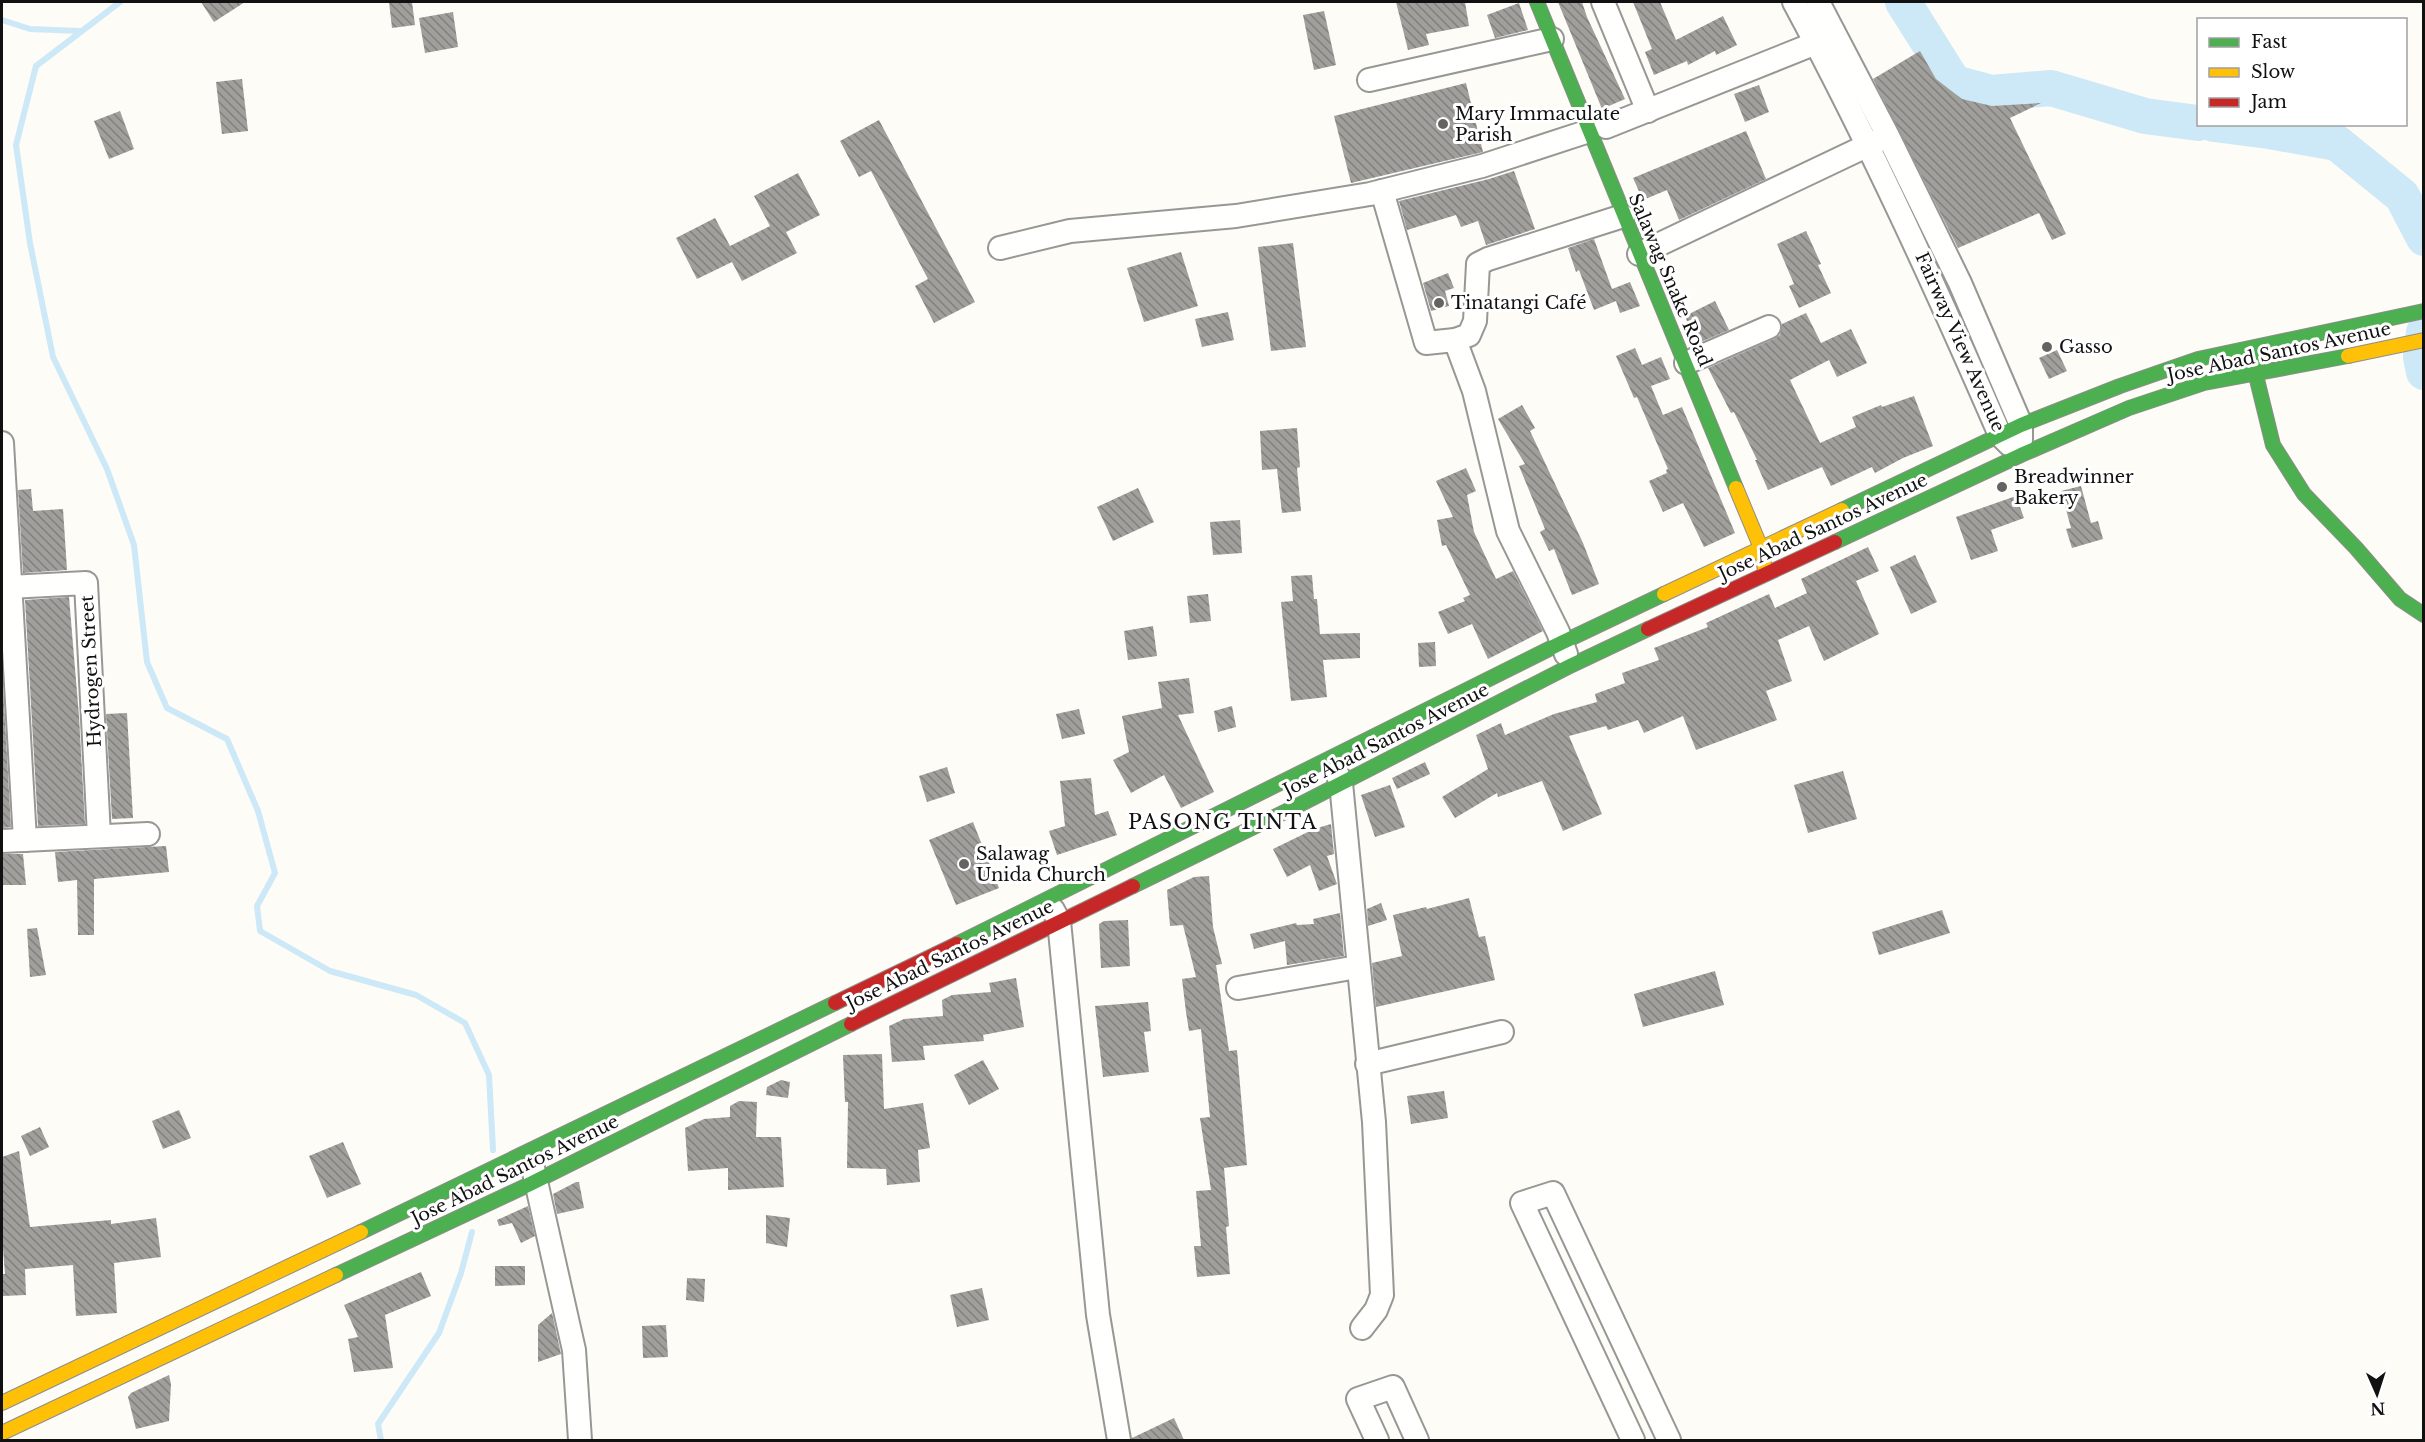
<svg xmlns="http://www.w3.org/2000/svg" width="2425" height="1442" viewBox="0 0 2425 1442" font-family="'Libre Baskerville',serif">
	<style>
		.lines { fill: none; stroke-linecap: round; stroke-linejoin: round }
		.stream { stroke: #cde8f7; stroke-width: 6 }
		.river { stroke: #cde8f7; stroke-width: 36 }
		.building { fill: url(#building-back-hatch) }
		.street-casing { stroke: #979795; stroke-width: 26 }
		.fast-casing { stroke: #8e8d8b; stroke-width: 16 }
		.slow-casing { stroke: #8e8d8b; stroke-width: 16 }
		.jam-casing { stroke: #8e8d8b; stroke-width: 16 }
		.street { stroke: #fffffe; stroke-width: 22 }
		.fast { stroke: #4caf50; stroke-width: 14 }
		.slow { stroke: #ffc107; stroke-width: 14 }
		.jam { stroke: #c62828; stroke-width: 14 }
		.poi-dot { fill: #646362; stroke: #fff; stroke-width: 2 }
		.labels { text-anchor: middle; stroke-width: 6; stroke-linejoin: round; paint-order: stroke }
		.poi-label { font-size: 18px; fill: #111; stroke: #fff; text-anchor: start }
		.street-label { font-size: 18px; fill: #111; stroke: #fff }
		.neighbourhood-label { font-size: 20px; letter-spacing: 1.5px; fill: #111; stroke: #fff }
	</style>
	<defs>
		<pattern id="building-back-hatch" width="6" height="6" patternUnits="userSpaceOnUse" patternTransform="scale(1.5)"><rect width="6" height="6" fill="#a19f9c"/><path d="M-1 5l2 2M0 0l6 6M5-1l2 2" fill="none" stroke="#82807e"/></pattern>
	</defs>
	<rect width="100%" height="100%" fill="#fdfcf7"/>
	<g class="lines">
		<!-- stream -->
		<g class="stream">
			<path d="M120,2L36,66L16,145L30,243L53,357L107,469L134,545L147,662L167,708L227,739L258,811L275,873L257,906L260,931L330,971L416,995L465,1023L489,1075L493,1150"/>
			<path d="M2,20L30,29L80,31"/>
			<path d="M381,1440L378,1424L439,1333L461,1273L472,1232"/>
		</g>
		<!-- river -->
		<g class="river">
			<path d="M1903,2L1954,83L1991,93L2051,88L2145,116L2198,123"/>
			<path d="M2214,124L2269,131L2337,143L2402,196L2424,238"/>
			<path d="M2424,332L2421,357L2424,372"/>
		</g>
	</g>
	<!-- building -->
	<g class="building">
		<path d="M201,2H245L214,22Z"/>
		<path d="M389,2H412L415,25L392,28Z"/>
		<path d="M1396,2H1465L1469,26L1426,34L1429,45L1408,50Z"/>
		<path d="M1558,2H1582L1587,17L1625,99L1602,109Z"/>
		<path d="M1633,2H1660L1676,40L1723,16L1737,45L1716,55L1715,51L1688,65L1687,61L1654,75L1645,52L1652,49Z"/>
		<path d="M1519,3L1528,30L1495,38L1487,15Z"/>
		<path d="M1324,11L1336,65L1314,70L1303,15Z"/>
		<path d="M453,12L458,47L425,53L419,18Z"/>
		<path d="M1920,51L1936,79L1962,99L1992,106L2041,103L2010,118L2066,234L2052,240L2039,213L1958,248L1873,79Z"/>
		<path d="M242,79L248,131L222,134L216,82Z"/>
		<path d="M1466,83L1483,152L1351,183L1334,116Z"/>
		<path d="M1759,85L1769,112L1745,122L1734,94Z"/>
		<path d="M120,111L134,149L109,159L94,121Z"/>
		<path d="M879,120L975,302L934,323L915,286L928,279L871,171L859,177L840,141Z"/>
		<path d="M1746,131L1766,179L1679,220L1667,190L1643,200L1633,178Z"/>
		<path d="M1514,171L1535,229L1486,245L1478,221L1461,227L1456,215L1407,230L1399,201L1489,179Z"/>
		<path d="M798,173L820,215L786,232L797,253L742,281L732,262L697,279L676,238L715,218L730,246L770,226L754,196Z"/>
		<path d="M1806,231L1821,264L1818,265L1831,293L1799,308L1789,286L1794,284L1777,244Z"/>
		<path d="M1594,239L1612,289L1630,282L1640,306L1620,313L1616,301L1594,310L1579,270L1576,272L1568,248Z"/>
		<path d="M1293,243L1306,347L1271,351L1258,247Z"/>
		<path d="M1181,252L1198,306L1144,322L1127,268Z"/>
		<path d="M1448,273L1454,288L1445,291L1449,306L1431,311L1423,283Z"/>
		<path d="M1715,301L1729,330L1696,344L1685,316Z"/>
		<path d="M1228,312L1234,340L1202,347L1195,319Z"/>
		<path d="M1806,313L1821,343L1851,329L1867,363L1837,377L1829,360L1790,380L1820,443L1856,427L1852,417L1881,405L1882,407L1914,396L1933,446L1903,458L1875,473L1872,467L1831,486L1822,467L1768,490L1755,460H1757L1734,412L1731,413L1708,368L1774,339L1780,335L1782,324Z"/>
		<path d="M1635,348L1642,365L1661,357L1670,379L1651,386L1663,415L1682,407L1735,533L1704,547L1683,503L1663,512L1649,481L1667,473L1666,470L1668,469L1637,397L1634,398L1616,356Z"/>
		<path d="M2057,350L2067,371L2049,379L2039,358Z"/>
		<path d="M1522,405L1535,428L1530,431L1583,543L1599,584L1572,595L1554,549L1549,551L1540,532L1545,529L1519,466L1525,464L1498,419Z"/>
		<path d="M1297,428L1300,467L1297,468L1301,511L1282,513L1277,469L1262,470L1260,431Z"/>
		<path d="M1466,468L1476,491L1467,495L1474,532L1496,579L1513,571L1543,631L1488,659L1472,624L1448,634L1438,612L1465,601L1463,598L1470,595L1446,545L1442,546L1437,520L1453,517L1436,481Z"/>
		<path d="M2081,486L2091,523L2098,521L2103,539L2072,548L2066,529L2071,528L2061,491Z"/>
		<path d="M1138,488L1154,522L1113,541L1097,507Z"/>
		<path d="M31,489L33,511L63,509L67,570L23,573L18,490Z"/>
		<path d="M2016,496L2024,518L1991,530L1998,551L1971,560L1956,517Z"/>
		<path d="M1240,520L1242,553L1213,555L1210,522Z"/>
		<path d="M1868,547L1879,571L1856,581L1879,634L1824,661L1809,626L1778,640L1792,681L1766,691L1777,720L1696,750L1683,716L1644,733L1638,720L1608,730L1606,726L1569,736L1602,814L1563,831L1542,781L1498,797L1497,793L1455,818L1442,797L1488,769L1476,735L1501,723L1505,735L1554,714L1597,702L1595,694L1625,683L1622,673L1659,660L1654,648L1708,627L1706,623L1769,594L1775,608L1807,593L1801,579Z"/>
		<path d="M1915,555L1937,602L1911,614L1890,567Z"/>
		<path d="M1312,575L1314,599H1317L1320,634L1360,633V658L1323,660L1327,697L1291,701L1281,602L1293,601L1291,576Z"/>
		<path d="M1208,594L1211,621L1190,623L1187,596Z"/>
		<path d="M69,597L79,716L85,824L38,826L25,600Z"/>
		<path d="M1153,626L1157,656L1128,660L1124,631Z"/>
		<path d="M1435,642L1436,666L1419,667L1418,643Z"/>
		<path d="M2,668L11,827L2,828Z"/>
		<path d="M1189,678L1194,713L1178,715L1214,792L1181,808L1164,775L1131,793L1113,760L1129,752L1122,716L1162,708L1158,682Z"/>
		<path d="M1232,706L1236,727L1218,732L1214,711Z"/>
		<path d="M1079,709L1085,734L1062,739L1056,714Z"/>
		<path d="M127,713L133,818L112,819L106,714Z"/>
		<path d="M1425,762L1430,774L1397,789L1392,778Z"/>
		<path d="M947,767L955,793L927,802L919,776Z"/>
		<path d="M1843,771L1857,819L1808,833L1794,785Z"/>
		<path d="M1091,778L1095,815L1108,811L1117,835L1057,855L1049,831L1065,826L1060,781Z"/>
		<path d="M1390,785L1405,827L1375,837L1361,795Z"/>
		<path d="M973,822L999,888L956,905L929,840Z"/>
		<path d="M1331,824L1334,854L1327,856L1337,884L1319,891L1310,865L1287,877L1273,849L1314,829Z"/>
		<path d="M166,846L169,872L94,879V935H78L77,880L58,882L55,852Z"/>
		<path d="M2,854H23L26,885H2Z"/>
		<path d="M1209,876L1213,927L1222,964L1216,965L1229,1051L1237,1050L1247,1165L1224,1168L1229,1226L1226,1227L1230,1274L1197,1277L1194,1246H1201L1196,1191L1211,1190L1200,1118L1210,1117L1201,1029L1189,1031L1186,1012L1182,979L1196,977L1183,925L1170,926L1167,890L1194,877Z"/>
		<path d="M1469,898L1479,937L1485,936L1495,980L1376,1007L1372,963L1402,956L1393,915L1426,907L1427,909Z"/>
		<path d="M1381,903L1387,920L1368,926L1367,909Z"/>
		<path d="M1942,910L1950,933L1879,955L1872,932Z"/>
		<path d="M1340,913L1344,956L1287,965L1285,941L1254,949L1250,934L1296,923L1297,925L1314,924L1313,919Z"/>
		<path d="M1128,920L1130,966L1101,968L1099,924L1104,921Z"/>
		<path d="M37,928L46,975L30,977L27,929Z"/>
		<path d="M1715,971L1724,1005L1643,1027L1634,994Z"/>
		<path d="M1016,978L1024,1027L983,1035L984,1041L923,1046L925,1060L892,1062L889,1026L904,1019L943,1016L942,1000L952,995L991,992L989,983Z"/>
		<path d="M1148,1002L1151,1031L1144,1032L1149,1072L1103,1077L1095,1006Z"/>
		<path d="M882,1054L884,1109L923,1103L930,1148L918,1150L920,1182L887,1185L886,1169L847,1168L848,1102H845L843,1055Z"/>
		<path d="M983,1060L999,1089L969,1105L954,1075Z"/>
		<path d="M781,1080L790,1082L788,1098L766,1095L767,1087Z"/>
		<path d="M1444,1091L1448,1118L1411,1124L1407,1096Z"/>
		<path d="M739,1101L757,1102L756,1137H781L784,1187L728,1190V1168L688,1171L685,1128L704,1119L730,1117V1106Z"/>
		<path d="M179,1110L191,1138L163,1149L152,1121Z"/>
		<path d="M40,1127L49,1147L30,1156L21,1136Z"/>
		<path d="M343,1142L361,1184L327,1198L309,1156Z"/>
		<path d="M19,1151L30,1227L111,1220V1224L156,1218L161,1257L114,1263L117,1313L76,1316L73,1265L25,1269L26,1295L3,1296L2,1274H5L2,1235V1157Z"/>
		<path d="M576,1182H579L584,1208L557,1214L553,1194Z"/>
		<path d="M528,1206L535,1236L521,1243L512,1223L499,1226L497,1220Z"/>
		<path d="M766,1215L790,1218L787,1247L766,1243Z"/>
		<path d="M495,1266H525V1285L495,1286Z"/>
		<path d="M421,1272L431,1296L385,1315L393,1368L354,1372L348,1339L358,1337L344,1305Z"/>
		<path d="M687,1278L705,1279L704,1302L686,1300Z"/>
		<path d="M982,1288L989,1320L957,1327L950,1295Z"/>
		<path d="M552,1313L561,1354L538,1362V1325Z"/>
		<path d="M666,1325L668,1357L643,1358L642,1326Z"/>
		<path d="M169,1375L171,1384L169,1421L136,1429L128,1397L131,1393Z"/>
		<path d="M1174,1418L1184,1440H1132V1438Z"/>
	</g>
	<g class="lines">
		<!-- street casing -->
		<g class="street-casing">
			<g id="street">
				<path d="M1603,2L1648,111"/>
				<path d="M1794,2C1870,143 1936,288 2000,435L2009,444"/>
				<path d="M1818,2L1888,136L1960,283L2021,425V440"/>
				<path d="M1369,80L1552,39"/>
				<path d="M1606,127L1816,43"/>
				<path d="M1382,191L1426,343L1455,340L1469,335L1475,321L1478,264L1488,259L1623,216"/>
				<path d="M1000,248L1070,231L1236,216L1370,194L1482,166L1589,131"/>
				<path d="M1639,254L1881,139"/>
				<path d="M1455,340L1474,391L1508,531L1558,632L1566,654"/>
				<path d="M1686,363L1769,327"/>
				<path d="M2,443L25,840"/>
				<path d="M9,587L86,583L99,836"/>
				<path d="M1336,771L1341,783L1374,1122L1382,1295L1376,1310L1362,1328"/>
				<path d="M2,841L148,834"/>
				<path d="M1053,910L1059,921L1098,1315L1119,1440"/>
				<path d="M1238,988L1357,967"/>
				<path d="M1367,1064L1502,1032"/>
				<path d="M533,1168L574,1350L580,1440"/>
				<path d="M1377,1440L1358,1399L1393,1387L1417,1440"/>
				<path d="M1633,1440L1522,1203L1553,1193L1669,1440"/>
			</g>
		</g>
		<!-- fast casing -->
		<g class="fast-casing">
			<g id="fast">
				<path d="M1537,2L1736,488"/>
				<path d="M2250,351L2273,445L2304,494L2356,548L2400,599L2424,615"/>
				<path d="M1842,510L2021,425L2120,386L2198,359L2424,311"/>
				<path d="M1835,542L2021,455L2129,408L2204,383L2348,356"/>
				<path d="M1133,886L1301,804L1572,665L1648,629"/>
				<path d="M957,944L1561,643L1664,594"/>
				<path d="M361,1232L835,1003"/>
				<path d="M336,1275L528,1185L851,1024"/>
			</g>
		</g>
		<!-- slow casing -->
		<g class="slow-casing">
			<g id="slow">
				<path d="M2348,356L2424,340"/>
				<path d="M1736,488L1761,548L1765,570"/>
				<path d="M1664,594L1842,510"/>
				<path d="M2,1403L361,1232"/>
				<path d="M2,1433L336,1275"/>
			</g>
		</g>
		<!-- jam casing -->
		<g class="jam-casing">
			<g id="jam">
				<path d="M1648,629L1835,542"/>
				<path d="M835,1003L957,944"/>
				<path d="M851,1024L1133,886"/>
			</g>
		</g>
		<!-- street -->
		<use href="#street" class="street"/>
		<!-- fast -->
		<use href="#fast" class="fast"/>
		<!-- slow -->
		<use href="#slow" class="slow"/>
		<!-- jam -->
		<use href="#jam" class="jam"/>
	</g>
	<!-- markers -->
	<g class="poi-dot">
		<circle cx="1443" cy="124" r="6"/>
		<circle cx="1439" cy="303" r="6"/>
		<circle cx="2047" cy="347" r="6"/>
		<circle cx="2002" cy="487" r="6"/>
		<circle cx="964" cy="864" r="6"/>
	</g>
	<g class="labels">
		<!-- poi labels -->
		<g class="poi-label">
			<text x="1455" y="120">Mary Immaculate<tspan x="1455" dy="21">Parish</tspan></text>
			<text x="1451" y="309">Tinatangi Café</text>
			<text x="2059" y="353">Gasso</text>
			<text x="2014" y="483">Breadwinner<tspan x="2014" dy="21">Bakery</tspan></text>
			<text x="976" y="860">Salawag<tspan x="976" dy="21">Unida Church</tspan></text>
		</g>
		<!-- street labels -->
		<g class="street-label">
			<text transform="translate(1670 280) rotate(67)" y="6">Salawag Snake Road</text>
			<text transform="translate(1960 342) rotate(66)" y="6">Fairway View Avenue</text>
			<text transform="translate(2279 352) rotate(-12)" y="6">Jose Abad Santos Avenue</text>
			<text transform="translate(1823 527) rotate(-25)" y="6">Jose Abad Santos Avenue</text>
			<text transform="translate(91 671) rotate(-93)" y="6">Hydrogen Street</text>
			<text transform="translate(1386 740) rotate(-27)" y="6">Jose Abad Santos Avenue</text>
			<text transform="translate(950 955) rotate(-26)" y="6">Jose Abad Santos Avenue</text>
			<text transform="translate(515 1170) rotate(-26)" y="6">Jose Abad Santos Avenue</text>
		</g>
		<!-- neighbourhood labels -->
		<g class="neighbourhood-label">
			<text x="1223" y="829">PASONG TINTA</text>
		</g>
	</g>
	<!-- border -->
	<rect width="2425" height="1442" fill="none" stroke="#111111" stroke-width="6"/>
	<!-- legend -->
	<rect x="2197" y="18" width="210" height="108" fill="#ffffff" stroke="#a0a0a0" stroke-width="1.5"/>
	<rect x="2209" y="38" width="30" height="9" fill="#4caf50" stroke="#a0a0a0" stroke-width="1.5"/>
	<text x="2251" y="48" font-size="18" fill="#111111">Fast</text>
	<rect x="2209" y="68" width="30" height="9" fill="#ffc107" stroke="#a0a0a0" stroke-width="1.5"/>
	<text x="2251" y="78" font-size="18" fill="#111111">Slow</text>
	<rect x="2209" y="98" width="30" height="9" fill="#c62828" stroke="#a0a0a0" stroke-width="1.5"/>
	<text x="2251" y="108" font-size="18" fill="#111111">Jam</text>
	<!-- north arrow -->
	<g transform="translate(2377 1394) rotate(177)" stroke="#ffffff" stroke-width="4.5" paint-order="stroke">
	<path d="M0-4.5L10 22L0 15L-10 22Z" fill="#111111"/>
	<text y="-9" font-size="16" font-weight="bold" text-anchor="middle" fill="#111111">N</text>
	</g>
</svg>
